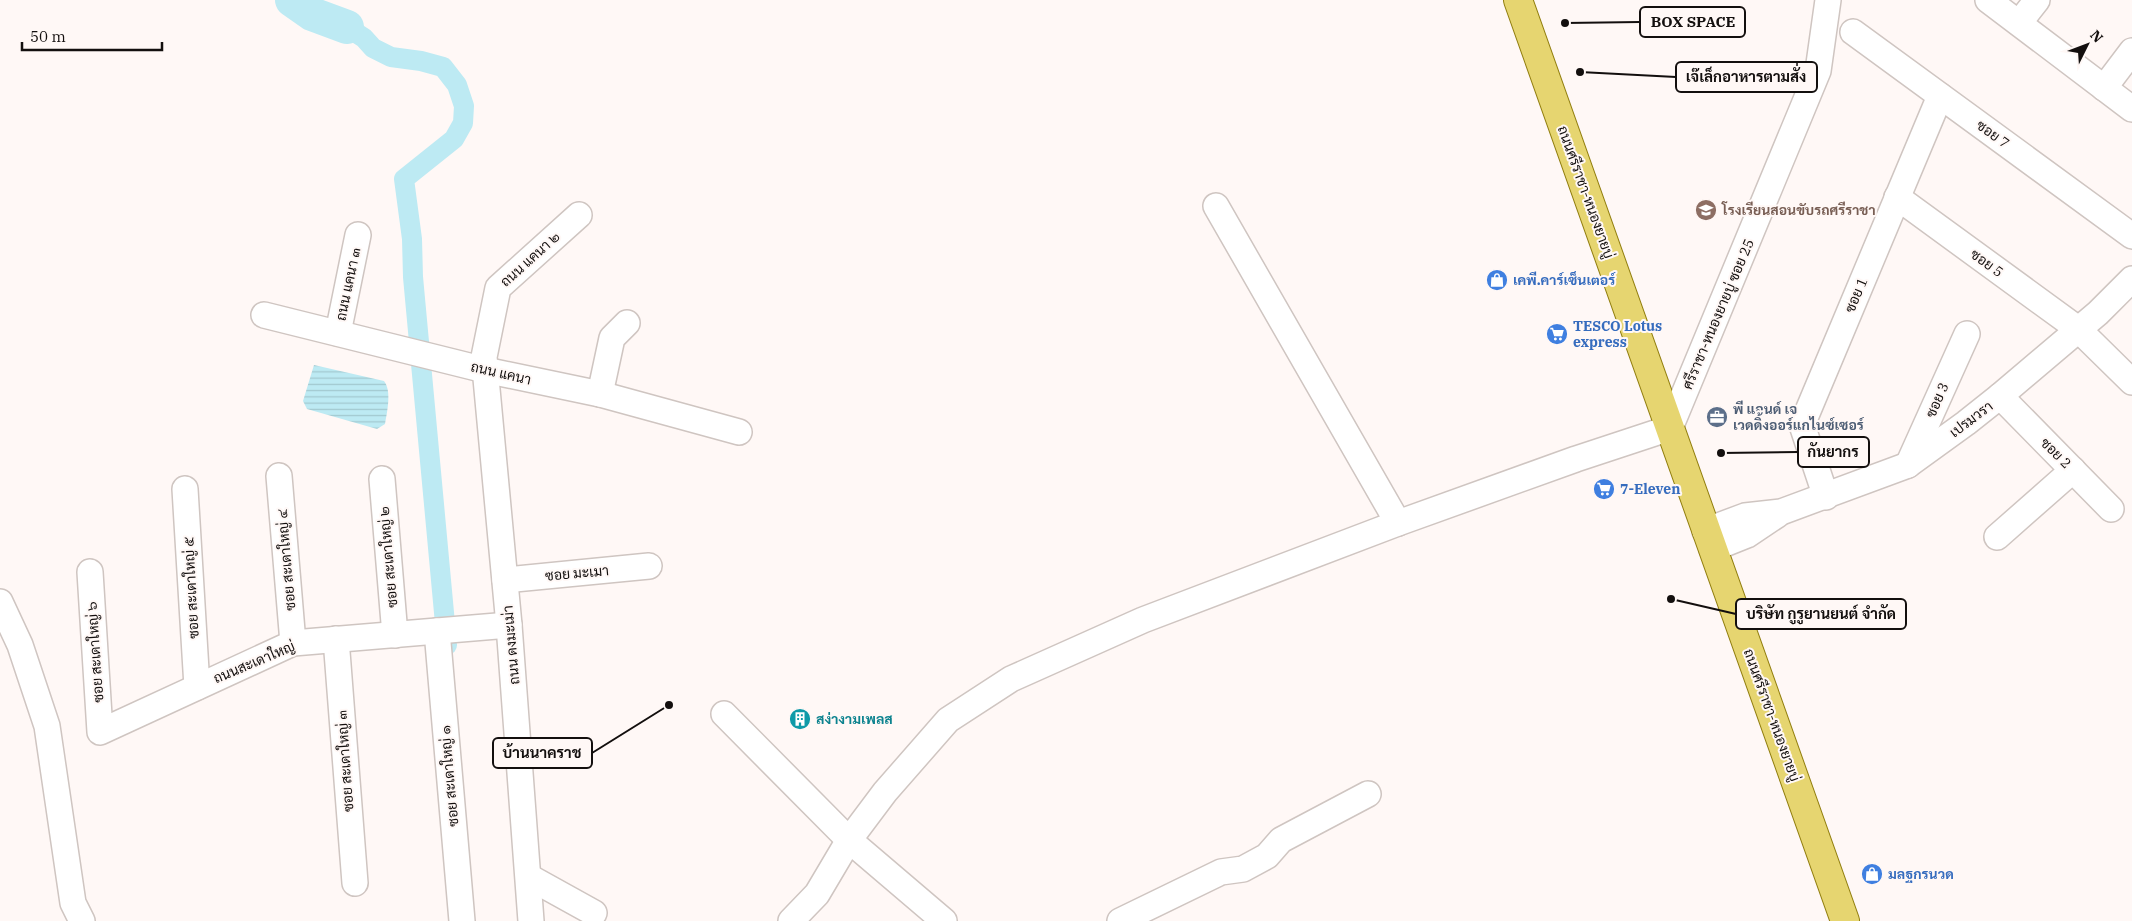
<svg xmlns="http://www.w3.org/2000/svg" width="2132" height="921" viewBox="0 0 2132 921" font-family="'IBM Plex Serif',Sarabun,serif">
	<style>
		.water { fill: url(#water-rules) }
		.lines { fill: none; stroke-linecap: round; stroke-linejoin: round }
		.canal { stroke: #bdeaf3; stroke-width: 20 }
		.river { stroke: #bdeaf3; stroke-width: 34 }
		.minor-casing { stroke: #cfc5c1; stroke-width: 28 }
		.major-casing { stroke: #917e0f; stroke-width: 30 }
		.minor { stroke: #fff; stroke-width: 25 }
		.major { stroke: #e6d570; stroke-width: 28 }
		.labels { text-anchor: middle; stroke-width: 4; stroke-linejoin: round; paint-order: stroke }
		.street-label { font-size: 14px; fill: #130f0e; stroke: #fff8f6 }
		.education-label { font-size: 14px; font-weight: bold; fill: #785e54; stroke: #fff8f6; text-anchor: start }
		.shop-label { font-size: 14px; font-weight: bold; fill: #366cbe; stroke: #fff8f6; text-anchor: start }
		.service-label { font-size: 14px; font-weight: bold; fill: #4e5e75; stroke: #fff8f6; text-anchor: start }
		.culture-label { font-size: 14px; font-weight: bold; fill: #0d838f; stroke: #fff8f6; text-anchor: start }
		.leader { fill: none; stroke: #130f0e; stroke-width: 2 }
		.callout-dot { fill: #130f0e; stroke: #fff8f6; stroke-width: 2 }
		.callout { fill: #fff8f6; stroke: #130f0e; stroke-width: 2 }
		.callout-label { font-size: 15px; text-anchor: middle; font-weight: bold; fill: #130f0e }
	</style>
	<defs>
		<pattern id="water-rules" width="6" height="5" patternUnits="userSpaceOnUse" patternTransform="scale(1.25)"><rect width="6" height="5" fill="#bdeaf3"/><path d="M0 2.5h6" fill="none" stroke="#a2c8cf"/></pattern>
	</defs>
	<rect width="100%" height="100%" fill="#fff8f6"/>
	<!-- water -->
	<path class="water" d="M314,365L384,381C392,391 387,412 385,424L377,429L307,409L303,401Z"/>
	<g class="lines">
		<!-- canal -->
		<path class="canal" d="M347,27L364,38L373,48L391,57L421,61L443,67L457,85L464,106L463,123L454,139L404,179L412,239L413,277L447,645"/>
		<!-- river -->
		<path class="river" d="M292,0L312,14L347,27"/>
		<!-- minor casing -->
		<g class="minor-casing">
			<g id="minor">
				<path d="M1988,0L2132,109"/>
				<path d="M2019,23L2037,0"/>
				<path d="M1853,32L2132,236"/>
				<path d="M2104,88L2132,51"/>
				<path d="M1897,197L2078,329L2132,382"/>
				<path d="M1216,206L1398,523"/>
				<path d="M264,315L485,370L600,394L739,432"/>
				<path d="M338,333L358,235"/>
				<path d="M600,394L612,338L627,323"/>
				<path d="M2000,396L2111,509"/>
				<path d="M1908,465L1967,334"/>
				<path d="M279,476L293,643"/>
				<path d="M382,479L395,635"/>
				<path d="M185,489L197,687"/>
				<path d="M1826,497L1802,425L1940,96"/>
				<path d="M1705,531L1745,516L1781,512L1908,465L1966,423L2000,396L2098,313L2132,279"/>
				<path d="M1997,537L2073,470"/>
				<path d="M1712,549L1747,535L1777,515"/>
				<path d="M90,572L100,732L293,643L509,625"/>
				<path d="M505,580L649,566"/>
				<path d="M0,602L20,645L47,726L73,903L82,921"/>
				<path d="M437,631L462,921"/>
				<path d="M336,639L355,883"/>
				<path d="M724,714L849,840L944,921"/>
				<path d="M529,877L594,913"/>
				<path d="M531,921L509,625L484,357L498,288L579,215"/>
				<path d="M791,921L817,894L849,840L885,792L948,720L1011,679L1143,620L1398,523L1576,459L1670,428L1818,71L1828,0"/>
				<path d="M1120,921L1221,872L1243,869L1267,856L1281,840L1368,794"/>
			</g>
		</g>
		<!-- major casing -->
		<g class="major-casing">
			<path id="major" d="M1518,0L1845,921"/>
		</g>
		<!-- minor -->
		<use href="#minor" class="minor"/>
		<!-- major -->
		<use href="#major" class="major"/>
	</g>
	<!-- icons -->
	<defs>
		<g id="school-disc" transform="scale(1.125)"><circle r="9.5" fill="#8d6e63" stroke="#fff8f6"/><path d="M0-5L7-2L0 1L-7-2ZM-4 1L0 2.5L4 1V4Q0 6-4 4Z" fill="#fff"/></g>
		<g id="shop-disc" transform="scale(1.125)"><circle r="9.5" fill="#3f7fe0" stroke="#fff8f6"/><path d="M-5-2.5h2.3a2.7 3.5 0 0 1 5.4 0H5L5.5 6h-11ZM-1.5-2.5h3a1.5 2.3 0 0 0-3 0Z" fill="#fff"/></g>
		<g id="supermarket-disc" transform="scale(1.125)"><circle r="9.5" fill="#3f7fe0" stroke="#fff8f6"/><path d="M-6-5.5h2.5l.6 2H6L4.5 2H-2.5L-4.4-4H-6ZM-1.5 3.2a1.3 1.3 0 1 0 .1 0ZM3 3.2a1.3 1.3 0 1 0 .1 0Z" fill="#fff"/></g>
		<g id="office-disc" transform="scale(1.125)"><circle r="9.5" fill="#5c6f8a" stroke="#fff8f6"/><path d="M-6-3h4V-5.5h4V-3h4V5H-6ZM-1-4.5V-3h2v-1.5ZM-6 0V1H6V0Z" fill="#fff"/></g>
		<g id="building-disc" transform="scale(1.125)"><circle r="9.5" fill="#0f9aa8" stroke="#fff8f6"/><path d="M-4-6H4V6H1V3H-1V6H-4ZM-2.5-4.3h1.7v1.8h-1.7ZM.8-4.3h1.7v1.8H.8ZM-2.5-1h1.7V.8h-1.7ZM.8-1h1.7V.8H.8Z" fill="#fff"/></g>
	</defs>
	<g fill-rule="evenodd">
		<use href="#school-disc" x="1706" y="210"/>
		<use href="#shop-disc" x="1497" y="280"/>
		<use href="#supermarket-disc" x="1557" y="334"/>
		<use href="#office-disc" x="1717" y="417"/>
		<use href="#supermarket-disc" x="1604" y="489"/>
		<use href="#building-disc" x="800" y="719"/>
		<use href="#shop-disc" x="1872" y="874"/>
	</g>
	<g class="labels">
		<!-- street labels -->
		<g class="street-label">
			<text transform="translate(1993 134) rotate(36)" y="5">ซอย 7</text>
			<text transform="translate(1586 192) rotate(70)" y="5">ถนนศรีราชา-หนองยายบู่</text>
			<text transform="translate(530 259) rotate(-42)" y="5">ถนน แคนา ๒</text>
			<text transform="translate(1987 263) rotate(36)" y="5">ซอย 5</text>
			<text transform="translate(348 284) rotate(-78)" y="5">ถนน แคนา ๓</text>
			<text transform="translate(1856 295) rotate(-67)" y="5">ซอย 1</text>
			<text transform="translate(1718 314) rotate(-67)" y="5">ศรีราชา-หนองยายบู่ ซอย 25</text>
			<text transform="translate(501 373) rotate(13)" y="5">ถนน แคนา</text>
			<text transform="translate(1937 400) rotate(-66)" y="5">ซอย 3</text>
			<text transform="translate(1971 419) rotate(-37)" y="5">เปรมวรา</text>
			<text transform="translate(2056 453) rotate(45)" y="5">ซอย 2</text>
			<text transform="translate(388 557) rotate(-95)" y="5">ซอย สะเดาใหญ่ ๒</text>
			<text transform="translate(286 560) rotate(-95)" y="5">ซอย สะเดาใหญ่ ๔</text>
			<text transform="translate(577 573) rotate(-5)" y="5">ซอย มะเมา</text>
			<text transform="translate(191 588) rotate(-93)" y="5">ซอย สะเดาใหญ่ ๕</text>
			<text transform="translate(511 645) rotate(-95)" y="5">ถนน ดงมะเม่า</text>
			<text transform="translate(95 652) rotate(-94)" y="5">ซอย สะเดาใหญ่ ๖</text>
			<text transform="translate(254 662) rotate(-23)" y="5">ถนนสะเดาใหญ่</text>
			<text transform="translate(1772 715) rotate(70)" y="5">ถนนศรีราชา-หนองยายบู่</text>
			<text transform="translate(345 761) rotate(-94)" y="5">ซอย สะเดาใหญ่ ๓</text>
			<text transform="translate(449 776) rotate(-95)" y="5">ซอย สะเดาใหญ่ ๑</text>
		</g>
		<!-- education labels -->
		<g class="education-label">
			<text x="1722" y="215">โรงเรียนสอนขับรถศรีราชา</text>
		</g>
		<!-- shop labels -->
		<g class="shop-label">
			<text x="1513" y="285">เคพี.คาร์เซ็นเตอร์</text>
			<text x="1573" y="331">TESCO Lotus<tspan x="1573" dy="16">express</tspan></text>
			<text x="1620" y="494">7-Eleven</text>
			<text x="1888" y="879">มลฐกรนวด</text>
		</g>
		<!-- service labels -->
		<g class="service-label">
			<text x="1733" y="414">พี แอนด์ เจ<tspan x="1733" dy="16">เวดดิ้งออร์แกไนซ์เซอร์</tspan></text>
		</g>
		<!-- culture labels -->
		<g class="culture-label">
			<text x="816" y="724">สง่างามเพลส</text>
		</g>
	</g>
	<!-- callouts -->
	<path class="leader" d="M1565 23L1640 22M1580 72L1676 77M1721 453L1798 452M1671 599L1736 614M669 705L592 753"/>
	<g class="callout-dot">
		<circle cx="1565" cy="23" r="5"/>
		<circle cx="1580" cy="72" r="5"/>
		<circle cx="1721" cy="453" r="5"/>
		<circle cx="1671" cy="599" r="5"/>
		<circle cx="669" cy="705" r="5"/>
	</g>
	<g class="callout">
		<rect x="1640" y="7" width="105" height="30" rx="5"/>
		<rect x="1676" y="62" width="141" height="30" rx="5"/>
		<rect x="1798" y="437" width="71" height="30" rx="5"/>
		<rect x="1736" y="599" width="170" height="30" rx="5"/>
		<rect x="493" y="738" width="99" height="30" rx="5"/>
	</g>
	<g class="callout-label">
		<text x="1693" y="27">BOX SPACE</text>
		<text x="1746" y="82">เจ๊เล็กอาหารตามสั่ง</text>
		<text x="1833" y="457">กันยากร</text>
		<text x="1821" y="619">บริษัท กูรูยานยนต์ จำกัด</text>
		<text x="542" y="758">บ้านนาคราช</text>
	</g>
	<!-- north arrow -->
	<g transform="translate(2087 45) rotate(48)" stroke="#fff8f6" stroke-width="4" paint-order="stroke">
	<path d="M0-4L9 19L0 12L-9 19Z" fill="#130f0e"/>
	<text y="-8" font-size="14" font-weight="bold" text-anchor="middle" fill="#130f0e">N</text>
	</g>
	<!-- scale -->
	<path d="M22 42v8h140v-8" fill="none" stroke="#130f0e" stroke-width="2.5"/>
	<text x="30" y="42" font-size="15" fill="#130f0e" stroke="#fff8f6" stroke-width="4" paint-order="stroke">50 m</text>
</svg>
